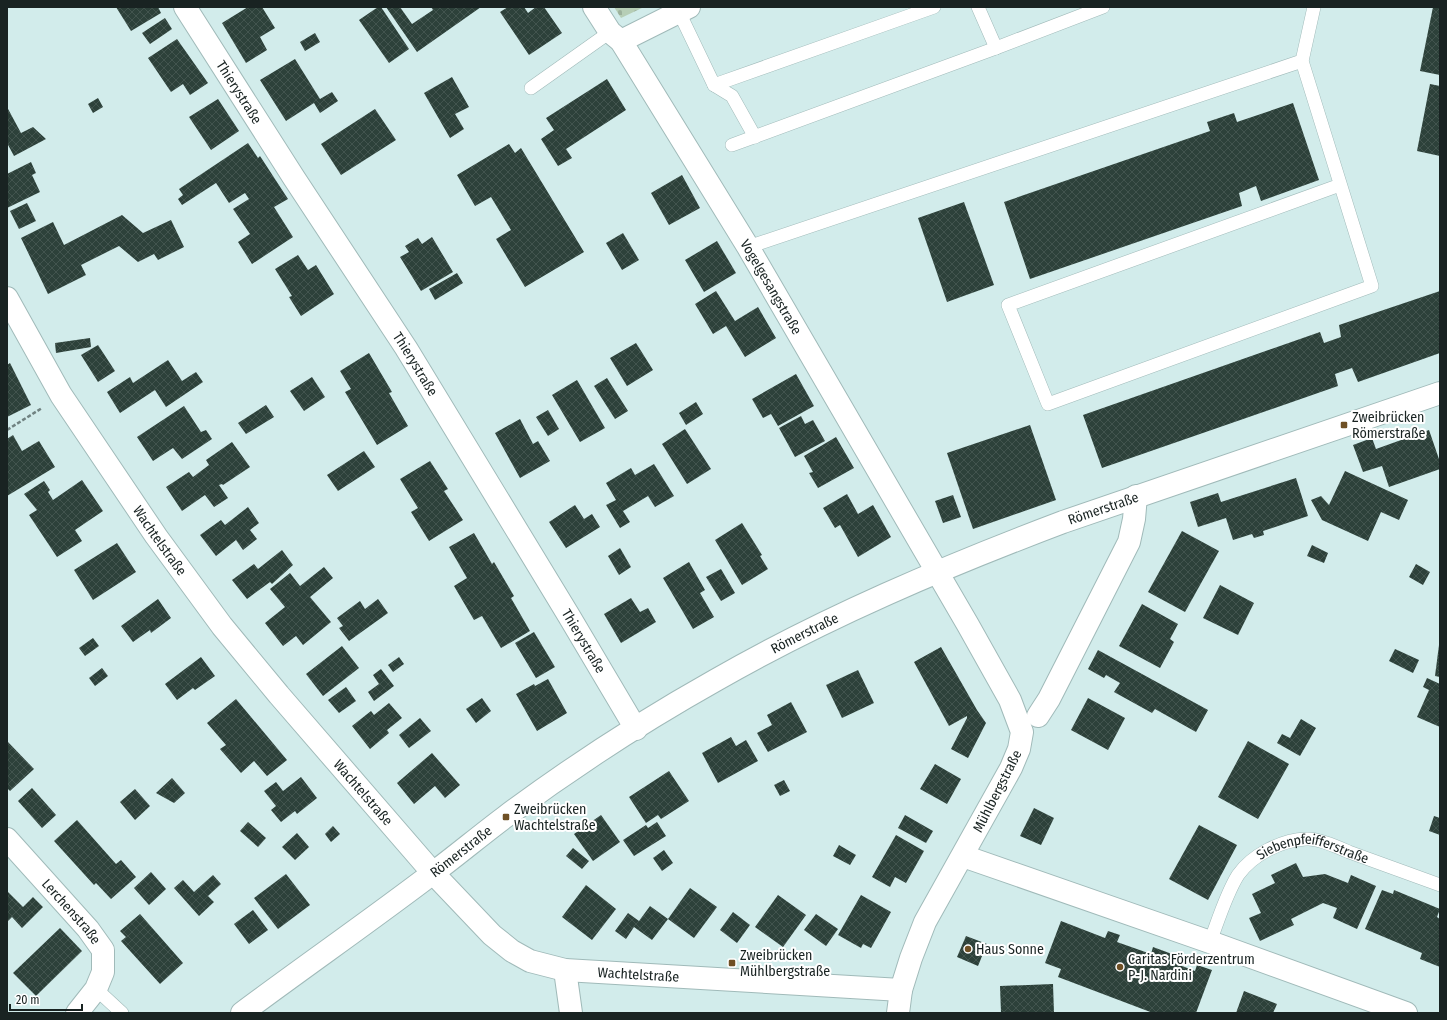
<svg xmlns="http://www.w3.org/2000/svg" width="1447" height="1020" viewBox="0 0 1447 1020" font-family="'Fira Sans Condensed',sans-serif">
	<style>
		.cemetery { fill: url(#cemetery-stones) }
		.building { fill: url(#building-cross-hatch) }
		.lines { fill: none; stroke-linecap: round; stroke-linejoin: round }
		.service-casing { stroke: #a0bab9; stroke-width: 14 }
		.minor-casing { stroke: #a0bab9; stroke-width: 24 }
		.path { stroke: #708281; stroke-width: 2.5; stroke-dasharray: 4 2; stroke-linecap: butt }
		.service { stroke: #fff; stroke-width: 13 }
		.minor { stroke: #fff; stroke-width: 22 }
		.poi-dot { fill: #6f5025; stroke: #fff; stroke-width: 1.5 }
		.labels { text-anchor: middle; stroke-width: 4; stroke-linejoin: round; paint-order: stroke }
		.street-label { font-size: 14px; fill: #192322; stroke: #fff }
		.poi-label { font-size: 14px; fill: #192322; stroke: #fff; text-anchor: start }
	</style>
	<defs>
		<pattern id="cemetery-stones" width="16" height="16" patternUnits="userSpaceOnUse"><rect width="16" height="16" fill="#b6ceb6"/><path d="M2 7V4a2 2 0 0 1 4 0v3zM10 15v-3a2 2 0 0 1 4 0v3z" fill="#9cb19c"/></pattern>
		<pattern id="building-cross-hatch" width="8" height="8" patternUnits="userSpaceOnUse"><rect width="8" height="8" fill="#2d413a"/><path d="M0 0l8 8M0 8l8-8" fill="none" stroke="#42544e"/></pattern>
	</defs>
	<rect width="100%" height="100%" fill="#d2eceb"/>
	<!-- cemetery -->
	<path class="cemetery" d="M614,7H644L621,18Z"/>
	<!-- building -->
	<g class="building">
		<path d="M116,7H158L161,13L131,31Z"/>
		<path d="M248,7H262L275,28L260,37L267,50L246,63L222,23Z"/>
		<path d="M378,7H381L409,49L389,63L359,20Z"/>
		<path d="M386,7H400L412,24L433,10L431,7H481L417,52Z"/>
		<path d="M508,7H524L528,13L536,7H544L562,33L529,55L500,12Z"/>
		<path d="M1433,7H1440V75L1420,71Z"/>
		<path d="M165,18L172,29L150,44L142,33Z"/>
		<path d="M315,33L320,42L305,51L300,42Z"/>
		<path d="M177,39L208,83L190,95L183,84L171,92L148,58Z"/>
		<path d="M295,59L320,99L332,92L338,101L320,113L314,103L286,121L260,80Z"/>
		<path d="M452,77L469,107L455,114L464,129L450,138L424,93Z"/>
		<path d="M607,79L626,110L566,149L572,158L558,166L541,139L554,130L546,118Z"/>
		<path d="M1430,84L1440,86V156L1417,151Z"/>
		<path d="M98,98L103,107L93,113L88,104Z"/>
		<path d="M218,99L239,131L211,150L189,117Z"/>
		<path d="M1293,103L1319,180L1261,201L1256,186L1239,193L1242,206L1030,279L1004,202L1210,131L1207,122L1234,113L1237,122Z"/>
		<path d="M7,107L21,133L33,127L46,139L14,156L7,143Z"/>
		<path d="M375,109L396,140L341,175L321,144Z"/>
		<path d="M248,143L258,158L260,156L288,199L274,207L293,237L252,264L238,242L250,234L233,209L249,199L245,193L229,203L216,183L182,205L178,199L183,195L179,189Z"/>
		<path d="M509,144L515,153L521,148L584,252L525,287L496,239L511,230L491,197L475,206L457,175Z"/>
		<path d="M31,162L36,173L32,175L40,192L7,208V174Z"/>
		<path d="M682,175L700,208L669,225L651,193Z"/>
		<path d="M964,202L994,285L947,302L918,218Z"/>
		<path d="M27,203L36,221L19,229L10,211Z"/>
		<path d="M122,215L143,233L171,220L184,247L158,260L154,254L138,262L119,246L81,265L86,275L48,294L21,238L53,222L64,245Z"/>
		<path d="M623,233L639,260L622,270L606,243Z"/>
		<path d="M432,237L453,272L421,291L400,257L409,252L405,246L418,238L422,244Z"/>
		<path d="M717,241L736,273L704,292L685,260Z"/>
		<path d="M298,255L308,270L316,265L334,294L301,316L289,297L292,296L275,269Z"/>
		<path d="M457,273L463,283L435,300L429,289Z"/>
		<path d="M716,291L735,321L758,307L776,338L745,357L726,326L713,334L695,304Z"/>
		<path d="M1440,291V353L1358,382L1352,368L1335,374L1338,386L1102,468L1083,415L1320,332L1324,343L1341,337L1339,325Z"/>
		<path d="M90,338L91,347L56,353L55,343Z"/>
		<path d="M636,343L653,370L627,386L610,358Z"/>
		<path d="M98,345L115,371L98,382L81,355Z"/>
		<path d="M369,353L392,392L389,393L408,426L377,445L345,392L351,389L340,371Z"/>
		<path d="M168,360L182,381L196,372L203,382L166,407L155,390L120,413L107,392L130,377L133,383Z"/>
		<path d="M10,363L31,405L7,417V365Z"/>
		<path d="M796,374L814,406L778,426L771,414L763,418L752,399Z"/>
		<path d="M312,377L325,397L304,411L290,391Z"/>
		<path d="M607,378L628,411L615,419L594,386Z"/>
		<path d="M577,380L605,428L580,442L552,395Z"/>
		<path d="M696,402L703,414L686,425L679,413Z"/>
		<path d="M266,405L274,417L246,434L238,423Z"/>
		<path d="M184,406L201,432L206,430L212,439L182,459L173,448L153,461L137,437Z"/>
		<path d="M548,410L559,429L548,436L536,417Z"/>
		<path d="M801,416L805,424L813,420L825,441L795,457L779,428Z"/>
		<path d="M520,419L533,444L538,441L550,461L520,478L495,433Z"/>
		<path d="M1030,425L1056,500L973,529L947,453Z"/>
		<path d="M685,429L711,469L687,484L662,444Z"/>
		<path d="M1429,430L1440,462V469L1389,487L1382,466L1363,472L1353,445L1372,438L1376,449Z"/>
		<path d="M13,435L22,451L39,441L55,467L7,496V439Z"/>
		<path d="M836,437L854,468L818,488L809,473L813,472L804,456Z"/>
		<path d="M232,442L250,467L223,485L222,484L219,485L228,498L214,507L205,495L182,511L166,487L189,472L193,477L209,465L206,460Z"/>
		<path d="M364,451L375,467L338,491L327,475Z"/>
		<path d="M430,461L448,489L444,491L463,520L429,541L411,512L418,508L400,479Z"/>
		<path d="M654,464L674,496L655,507L648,496L623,511L630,522L620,528L606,505L616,500L606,483L631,468L635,475Z"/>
		<path d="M1345,471L1408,500L1399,520L1381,512L1368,541L1322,520L1311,500L1321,496L1329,505Z"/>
		<path d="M1296,478L1308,516L1263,531L1264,535L1254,538L1252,534L1233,540L1226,518L1198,527L1190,502L1218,493L1221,502Z"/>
		<path d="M82,480L103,511L75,530L82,541L57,557L29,515L37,510L24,494L44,481L50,490L48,492L53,500Z"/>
		<path d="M847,494L858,514L873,505L891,537L858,557L840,525L835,528L823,508Z"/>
		<path d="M953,495L961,517L943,523L935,501Z"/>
		<path d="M575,505L584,519L592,514L600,527L566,548L549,522Z"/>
		<path d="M248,507L259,523L250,530L257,539L243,550L236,540L216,556L200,535L221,520L225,525Z"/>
		<path d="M742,523L762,555L760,556L768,569L742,585L715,540Z"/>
		<path d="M1182,531L1219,551L1185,612L1148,592Z"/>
		<path d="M474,533L492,564L494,562L514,596L511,598L530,631L501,648L482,616L474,620L454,586L467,578L449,547Z"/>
		<path d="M117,543L136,572L93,600L74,570Z"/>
		<path d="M1312,545L1328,553L1324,563L1307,556Z"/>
		<path d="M620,548L631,567L619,575L608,556Z"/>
		<path d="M282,550L293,565L272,584L270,582L247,599L232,580L254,564L258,569Z"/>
		<path d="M689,562L705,590L700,593L714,617L693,629L663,578Z"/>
		<path d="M1416,564L1430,572L1423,585L1409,577Z"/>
		<path d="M324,567L333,578L310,597L331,622L303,645L296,636L283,646L265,623L285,607L270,589L290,573L300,586Z"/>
		<path d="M721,569L735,593L721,601L706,577Z"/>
		<path d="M1220,585L1254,603L1238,635L1203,618Z"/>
		<path d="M631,598L640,612L648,608L656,622L621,643L604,614Z"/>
		<path d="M158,599L171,618L151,633L150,630L133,642L121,626Z"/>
		<path d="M378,599L388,613L349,641L339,628L343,626L337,618L360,601L365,609Z"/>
		<path d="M1142,604L1178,624L1170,639L1174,642L1160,668L1119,646Z"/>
		<path d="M534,632L555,667L536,678L515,643Z"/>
		<path d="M93,638L99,646L85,656L79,648Z"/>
		<path d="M1439,645H1440V677L1435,676Z"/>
		<path d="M342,646L359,668L323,696L306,674Z"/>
		<path d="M941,647L977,710L986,723L968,758L951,749L967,718V716L949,726L914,662Z"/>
		<path d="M1395,649L1419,660L1413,673L1389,661Z"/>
		<path d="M1098,650L1208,710L1196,732L1155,709L1152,713L1114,692L1120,683L1106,675L1104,678L1088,669Z"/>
		<path d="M201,657L215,676L195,690L193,688L177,700L165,684Z"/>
		<path d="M399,657L404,664L393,672L388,665Z"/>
		<path d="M102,668L108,676L95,686L89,678Z"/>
		<path d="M381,669L394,686L374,701L368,692L379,684L373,675Z"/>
		<path d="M858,670L874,703L842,718L826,685Z"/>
		<path d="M1427,678L1440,684V727L1417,717L1429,690L1423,687Z"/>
		<path d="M548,679L567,713L537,731L516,694L534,684L535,686Z"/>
		<path d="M346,687L356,701L339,713L328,700Z"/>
		<path d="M482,698L491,711L476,723L466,709Z"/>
		<path d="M1088,698L1125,718L1108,750L1071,730Z"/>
		<path d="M236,699L287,760L267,776L254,761L241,773L220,749L226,745L207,723Z"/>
		<path d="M791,702L807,732L768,752L757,733L772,725L767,715Z"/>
		<path d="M389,703L402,718L387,730L389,733L370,749L352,726L371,711L374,715Z"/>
		<path d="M420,718L431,731L409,748L399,735Z"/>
		<path d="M1301,719L1316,728L1300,756L1277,743L1282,734L1290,738Z"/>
		<path d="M731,737L736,746L746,740L758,761L718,783L702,753Z"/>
		<path d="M7,741L34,769L10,791L7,788Z"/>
		<path d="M1248,741L1289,764L1258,819L1218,797Z"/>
		<path d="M432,753L460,785L445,798L435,786L414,804L397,783Z"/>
		<path d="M935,764L961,779L947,804L920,789Z"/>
		<path d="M669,771L689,801L661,819L658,815L646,823L629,797Z"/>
		<path d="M301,777L317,798L297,814L295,811L281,822L271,810L276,806L264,791L276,782L283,791Z"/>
		<path d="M172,778L185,793L174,803L156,793Z"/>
		<path d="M784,780L790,791L780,796L774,785Z"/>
		<path d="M32,788L56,815L42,828L18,801Z"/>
		<path d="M135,789L150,806L135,820L120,802Z"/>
		<path d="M1034,808L1054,818L1041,845L1020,836Z"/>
		<path d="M601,815L620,842L593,861L574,834Z"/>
		<path d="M905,815L933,831L926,843L898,828Z"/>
		<path d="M1434,816L1440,818V835L1429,831Z"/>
		<path d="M77,820L116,864L121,860L136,877L111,899L96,883L94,885L54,841Z"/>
		<path d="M248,822L266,838L258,847L240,831Z"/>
		<path d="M657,822L666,836L634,856L623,840L646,825L648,828Z"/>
		<path d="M1199,825L1237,845L1208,900L1169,879Z"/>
		<path d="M333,826L340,834L331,842L325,834Z"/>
		<path d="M297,833L309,847L295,860L282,847Z"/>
		<path d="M896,835L924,851L906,883L895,877L890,887L872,877Z"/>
		<path d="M839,845L856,855L850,865L833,856Z"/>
		<path d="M573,848L589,861L582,869L566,856Z"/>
		<path d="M664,850L673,863L662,871L653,858Z"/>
		<path d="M1296,863L1303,877L1325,874L1348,883L1351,875L1376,886L1357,929L1333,918L1337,908L1323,903L1291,919L1294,925L1260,941L1249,918L1261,913L1252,894L1275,883L1271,875Z"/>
		<path d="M151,872L166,889L149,905L134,888Z"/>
		<path d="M286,874L310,905L278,929L254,898Z"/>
		<path d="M213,875L221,884L208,896L214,902L199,916L174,888L183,880L194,892Z"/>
		<path d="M586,885L616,909L592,940L562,917Z"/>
		<path d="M690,888L717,907L694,938L668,919Z"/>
		<path d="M1382,890L1393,894L1394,890L1440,909L1437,917L1440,919V967L1420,959L1422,953L1365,929Z"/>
		<path d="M7,891L23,907L33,897L43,907L22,928L12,917L7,922Z"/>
		<path d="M778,895L806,915L783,947L755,927Z"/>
		<path d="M861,895L891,912L871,948L863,944L861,948L838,935Z"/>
		<path d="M650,906L668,919L652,940L634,927L626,939L615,931L628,913L639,921Z"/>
		<path d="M253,910L268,930L249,944L234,924Z"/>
		<path d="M733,912L750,925L737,943L720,930Z"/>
		<path d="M140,914L183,963L160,984L121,941L126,937L120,931Z"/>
		<path d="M816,914L838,929L826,946L804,930Z"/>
		<path d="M1061,921L1105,938L1108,931L1120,935L1117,942L1151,954L1153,947L1172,954L1169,961L1195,971L1197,965L1212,970L1196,1013H1153L1058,977L1061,969L1045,963Z"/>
		<path d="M60,928L82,951L36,996L13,973Z"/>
		<path d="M966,936L987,944L978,966L957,957Z"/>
		<path d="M1053,984L1054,1013H1001L1000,986Z"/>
		<path d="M1244,991L1277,1004L1273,1013H1236Z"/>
	</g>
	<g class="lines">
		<!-- service casing -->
		<g class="service-casing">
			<g id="service">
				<path d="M978,7L996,48"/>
				<path d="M1314,7L1302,61L1372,286L1048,404L1008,305L1340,185"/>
				<path d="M679,12L714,85L934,7"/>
				<path d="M714,85L732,96L755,137"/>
				<path d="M531,88L610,32"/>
				<path d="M732,145L996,48L1103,7"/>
				<path d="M748,247L1302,61"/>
				<path id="s1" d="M1210,942C1218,921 1226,894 1238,875C1252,855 1281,840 1306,839C1317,838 1338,847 1349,852C1379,863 1410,874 1440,885"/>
				<path d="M96,989L122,1013"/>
			</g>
		</g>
		<!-- minor casing -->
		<g class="minor-casing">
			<g id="minor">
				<path id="s2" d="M185,7L294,178L406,348L569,616L636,729"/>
				<path id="s3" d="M594,7L610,32L621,41L748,247L968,625L1010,700L1022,732L1019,749L1011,768L925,922L911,958L901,990L898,1013"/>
				<path d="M621,41L689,7"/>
				<path id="s4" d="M7,298L61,395L156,536L222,626L279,695L433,873L492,935L512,951L530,961L565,970L901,990"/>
				<path d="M1038,716L1049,699L1129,542L1134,519L1136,496"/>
				<path id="s5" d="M7,839L88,929L103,950V972L96,989L77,1013"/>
				<path d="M963,856L1210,942L1406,1013"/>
				<path d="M565,970L571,1013"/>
				<path id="s6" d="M242,1013C305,966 370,921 433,873C457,855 481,835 505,817C572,767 643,721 716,680C826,617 944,567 1063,522L1440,393"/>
			</g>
		</g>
		<!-- path -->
		<path class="path" d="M7,430L42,408"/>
		<!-- service -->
		<use href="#service" class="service"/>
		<!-- minor -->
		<use href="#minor" class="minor"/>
	</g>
	<!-- markers -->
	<g class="poi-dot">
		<rect x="1340" y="421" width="8" height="8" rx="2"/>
		<rect x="502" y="813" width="8" height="8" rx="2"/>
		<circle cx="968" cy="949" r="4"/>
		<rect x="728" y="959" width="8" height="8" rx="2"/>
		<circle cx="1120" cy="967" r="4"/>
	</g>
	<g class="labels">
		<!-- street labels -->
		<g class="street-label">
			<text dy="5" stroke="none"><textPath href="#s2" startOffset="101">Thierystraße</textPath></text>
			<text dy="5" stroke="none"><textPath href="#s3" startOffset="332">Vogelgesangstraße</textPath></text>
			<text dy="5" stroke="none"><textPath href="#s2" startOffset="425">Thierystraße</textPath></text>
			<text dy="5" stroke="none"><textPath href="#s6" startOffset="1004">Römerstraße</textPath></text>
			<text dy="5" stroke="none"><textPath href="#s4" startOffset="287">Wachtelstraße</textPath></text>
			<text dy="5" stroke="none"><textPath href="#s6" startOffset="680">Römerstraße</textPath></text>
			<text dy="5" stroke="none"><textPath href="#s2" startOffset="749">Thierystraße</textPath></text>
			<text transform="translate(997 791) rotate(-63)" y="5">Mühlbergstraße</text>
			<text dy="5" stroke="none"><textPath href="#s4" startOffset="611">Wachtelstraße</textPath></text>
			<text dy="5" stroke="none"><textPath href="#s6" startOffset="272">Römerstraße</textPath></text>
			<text dy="5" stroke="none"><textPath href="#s1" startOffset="159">Siebenpfeifferstraße</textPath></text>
			<text dy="5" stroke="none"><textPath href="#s5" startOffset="97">Lerchenstraße</textPath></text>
			<text dy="5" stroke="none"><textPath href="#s4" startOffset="959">Wachtelstraße</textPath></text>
		</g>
		<!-- poi labels -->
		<g class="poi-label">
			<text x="1352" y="422">Zweibrücken<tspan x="1352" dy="16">Römerstraße</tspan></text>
			<text x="514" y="814">Zweibrücken<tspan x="514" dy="16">Wachtelstraße</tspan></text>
			<text x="976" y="954">Haus Sonne</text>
			<text x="740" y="960">Zweibrücken<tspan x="740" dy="16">Mühlbergstraße</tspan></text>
			<text x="1128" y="964">Caritas Förderzentrum<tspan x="1128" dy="16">P-J. Nardini</tspan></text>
		</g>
	</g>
	<!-- border -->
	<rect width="1447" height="1020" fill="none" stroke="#192322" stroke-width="16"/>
	<!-- scale -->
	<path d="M10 1004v6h72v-6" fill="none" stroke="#192322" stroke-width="2"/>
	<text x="16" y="1004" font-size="12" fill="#192322" stroke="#ffffff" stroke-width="3" paint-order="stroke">20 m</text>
</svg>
